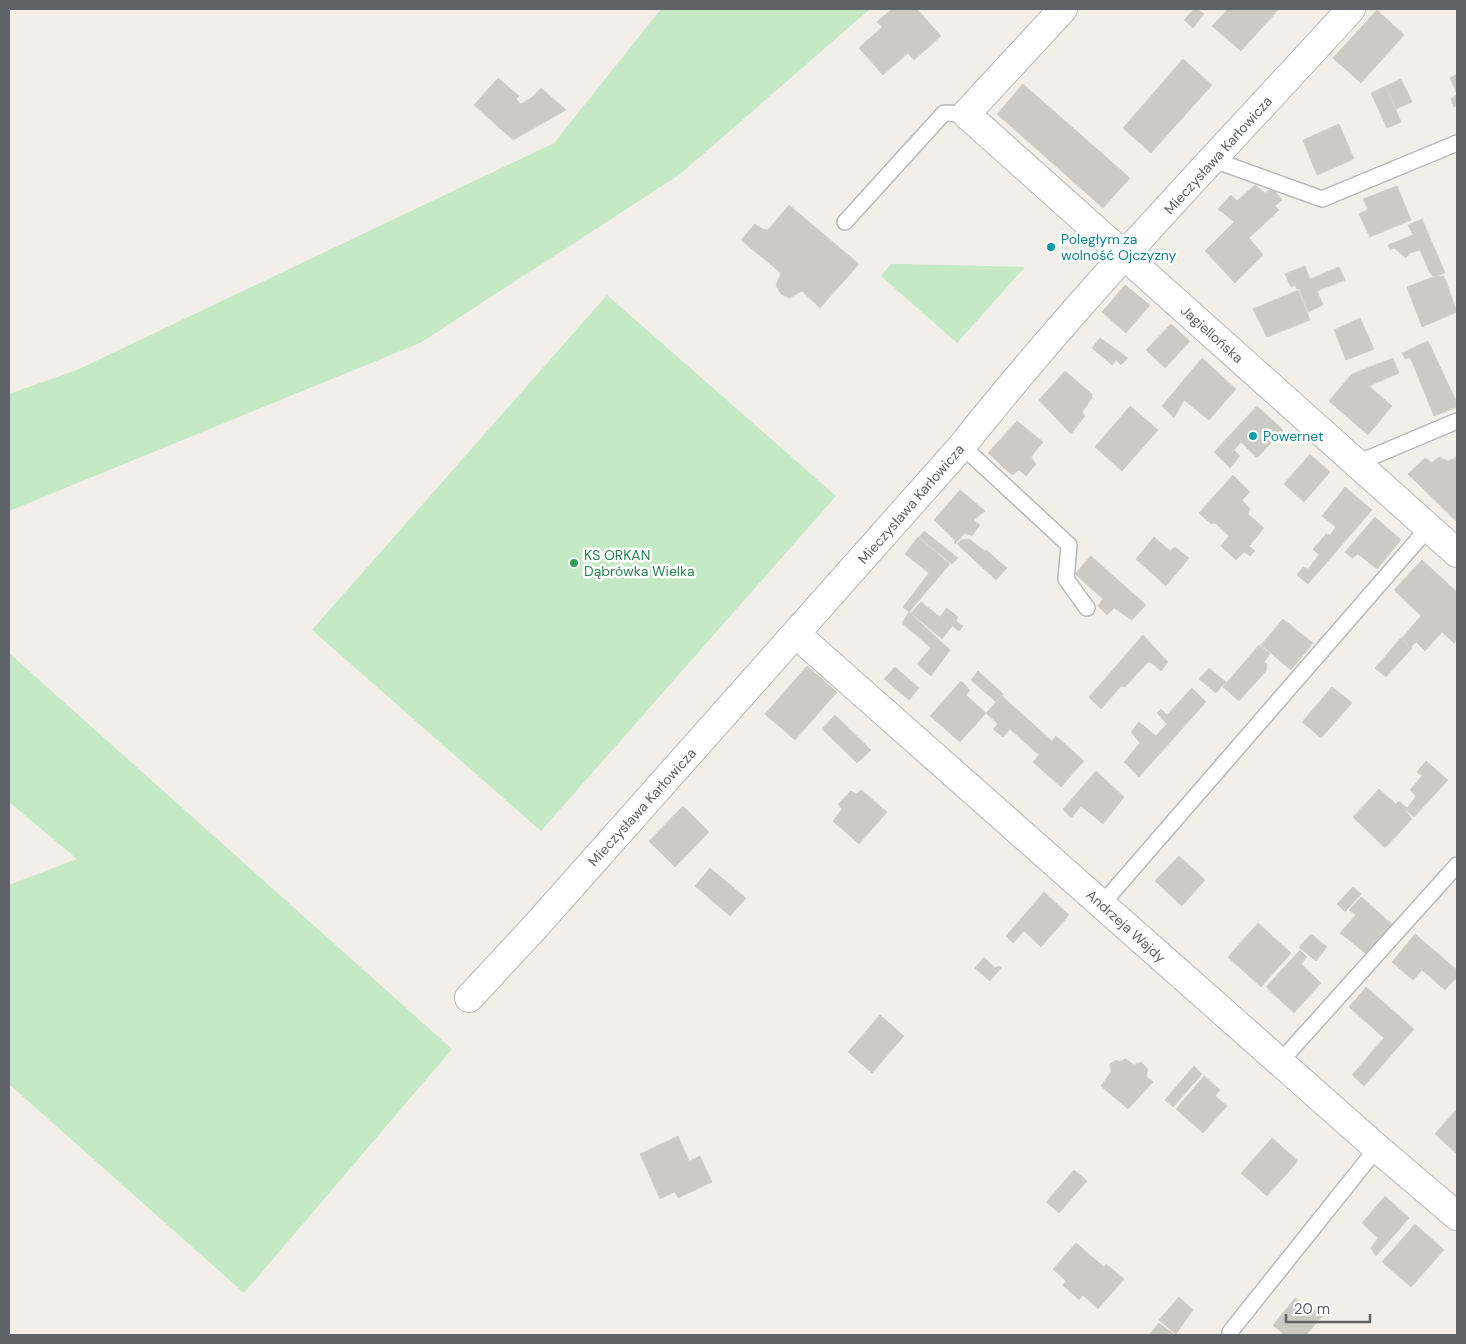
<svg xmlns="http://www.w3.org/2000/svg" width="1466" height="1344" viewBox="0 0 1466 1344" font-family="'DM Sans',sans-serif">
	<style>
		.green { fill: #c5e8c5 }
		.building { fill: #cccac5; stroke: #d6d1c6 }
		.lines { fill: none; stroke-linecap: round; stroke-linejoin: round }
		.lane-casing { stroke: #b5b8bc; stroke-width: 18 }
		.street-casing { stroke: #b5b8bc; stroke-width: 30 }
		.lane { stroke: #fff; stroke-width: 15 }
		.street { stroke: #fff; stroke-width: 28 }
		.culture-dot { fill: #0f9aa8; stroke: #fff; stroke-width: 2 }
		.leisure-dot { fill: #2e9e5b; stroke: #fff; stroke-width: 2 }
		.labels { text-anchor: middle; stroke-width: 5; stroke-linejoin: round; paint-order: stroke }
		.street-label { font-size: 14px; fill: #5f6368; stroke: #fff }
		.culture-label { font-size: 14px; fill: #0d838f; stroke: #fff; text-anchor: start }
		.leisure-label { font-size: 14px; fill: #27864d; stroke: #fff; text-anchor: start }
	</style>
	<rect width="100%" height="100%" fill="#f1efe8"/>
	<!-- green -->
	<g class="green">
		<path d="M661,9H870L679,175L420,343L9,511V394L77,370L554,143Z"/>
		<path d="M891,264H904L1025,267L957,343L881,276Z"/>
		<path d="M607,295L836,496L541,831L312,630Z"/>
		<path d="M9,653L452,1049L244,1293L9,1084V885L77,859L9,802Z"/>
	</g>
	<!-- building -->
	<g class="building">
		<path d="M892,9H917L941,36L914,60L908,53L883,75L859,48L882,27L877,22Z"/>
		<path d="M1194,9H1197L1204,14L1193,28L1184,20Z"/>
		<path d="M1228,9H1279L1241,51L1212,26Z"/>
		<path d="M1377,10L1404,35L1361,83L1333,58Z"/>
		<path d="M1183,59L1212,85L1151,153L1123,128Z"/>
		<path d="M1457,74V105L1454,107L1451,99L1457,94L1450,78Z"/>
		<path d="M498,78L519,96L516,99L521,104L531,98L541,88L566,110L513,140L474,105Z"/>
		<path d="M1401,79L1412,102L1396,109L1386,86Z"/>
		<path d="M1023,84L1130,178L1103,208L997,114Z"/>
		<path d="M1386,86L1401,122L1387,128L1371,93Z"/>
		<path d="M1339,124L1354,159L1317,175L1303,140Z"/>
		<path d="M1255,185L1265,193L1272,188L1282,200L1275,206L1279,210L1249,238L1263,255L1235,283L1205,251L1234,222L1218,209L1231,195L1237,201Z"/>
		<path d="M1397,186L1411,220L1370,237L1359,214L1368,209L1363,199Z"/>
		<path d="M789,205L859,264L820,308L802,291L789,298L781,294L776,285L781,273L741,240L755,224L763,229L768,230Z"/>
		<path d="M1422,219L1445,273L1434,277L1430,273L1420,250L1410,253L1406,258L1394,248L1390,250L1388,245L1413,235L1408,225Z"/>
		<path d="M1305,266L1310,279L1339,267L1345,280L1317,291L1323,305L1308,312L1299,289H1297L1295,285L1291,287L1285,274Z"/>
		<path d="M1444,276L1457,312L1422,327L1407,287L1433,277Z"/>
		<path d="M1125,285L1150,305L1126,333L1102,312Z"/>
		<path d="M1298,290L1310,320L1267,337L1253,309Z"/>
		<path d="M1360,318L1374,349L1346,360L1334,330Z"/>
		<path d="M1171,324L1190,341L1165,368L1146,350Z"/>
		<path d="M1100,338L1128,358L1121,365L1116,360L1112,365L1092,348Z"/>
		<path d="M1428,341L1457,403V407L1434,416L1410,357L1405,359L1402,353Z"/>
		<path d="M1202,358L1236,389L1209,420L1184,400L1174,418L1162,406Z"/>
		<path d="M1393,358L1399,373L1369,386L1392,406L1368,435L1329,401L1352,374Z"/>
		<path d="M1065,371L1092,394V398L1082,412L1085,416L1071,434L1039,400Z"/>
		<path d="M1130,406L1158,430L1122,471L1095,447Z"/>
		<path d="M1257,406L1283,430L1257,458L1241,442L1234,450L1240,456L1230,468L1214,452Z"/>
		<path d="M1017,421L1043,442L1031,457L1036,464L1026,476L1019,470L1012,475L988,453Z"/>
		<path d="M1310,454L1330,472L1304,502L1284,484Z"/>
		<path d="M1439,457L1448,461L1457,457V522L1408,474L1425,458L1432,463Z"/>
		<path d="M1233,475L1250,492L1242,500L1250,509L1248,514L1264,528L1249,546L1255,551L1250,556L1244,552L1236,560L1221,546L1229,536L1215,523L1211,524L1199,513Z"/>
		<path d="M1345,487L1372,510L1308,584L1297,575L1303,567L1308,569L1319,555L1313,549L1326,534L1330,535L1336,527L1322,516Z"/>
		<path d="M960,490L985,511L974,520L980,525L972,536L965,533L955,544L954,539L934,520Z"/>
		<path d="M1375,517L1401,540L1377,569L1358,554L1352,558L1345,552Z"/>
		<path d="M924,531L958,558L952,564L919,537Z"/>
		<path d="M918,537L950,564L909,612L903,607L929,573L905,554Z"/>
		<path d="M1154,537L1170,551L1175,547L1189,558L1166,586L1136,559Z"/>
		<path d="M969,539L985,551L986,550L1007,568L996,580L957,544L961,540Z"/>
		<path d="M1091,556L1146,605L1132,620L1114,608L1107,615L1098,606L1103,599L1075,574Z"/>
		<path d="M1422,560L1457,592V639L1454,643L1442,632L1425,651L1416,642L1411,647L1402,638L1421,616L1394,590Z"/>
		<path d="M921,602L940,617L947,608L958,617L956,621L963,626L959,631L952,626L942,639L911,613Z"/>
		<path d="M909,612L950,650L931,676L917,664L931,648L902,623Z"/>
		<path d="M1283,619L1313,643L1291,670L1261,645Z"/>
		<path d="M1143,635L1168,662L1161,671L1152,663L1148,662L1125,687L1121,686L1101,709L1089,697Z"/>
		<path d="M1401,638L1412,648L1386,677L1375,668Z"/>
		<path d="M1259,645L1270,654L1264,662L1267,664L1266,671L1239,701L1223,687Z"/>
		<path d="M807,666L837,692L795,740L765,714Z"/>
		<path d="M895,667L919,688L909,700L884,679Z"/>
		<path d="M1209,668L1226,682L1216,693L1199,679Z"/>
		<path d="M978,671L1003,694L996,702L971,680Z"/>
		<path d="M961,681L970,690L966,695L986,713L960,742L930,716Z"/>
		<path d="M1332,687L1352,703L1321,738L1302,722Z"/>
		<path d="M1192,688L1206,702L1139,777L1124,762L1140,743L1131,732L1139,722L1156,736L1167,724L1157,713L1161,709L1167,715Z"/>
		<path d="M1002,696L1052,741L1056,736L1084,761L1061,787L1033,762L1039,755L1010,729L1003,737L993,729L998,724L986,713Z"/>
		<path d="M835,715L871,750L857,763L822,729Z"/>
		<path d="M1426,761L1448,780L1414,817L1406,810L1416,796L1410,790L1422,776L1417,772Z"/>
		<path d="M1096,771L1124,797L1103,824L1081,806L1071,818L1063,809Z"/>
		<path d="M1379,789L1396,804L1399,801L1407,808L1405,810L1412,819L1385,848L1353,817Z"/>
		<path d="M861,790L887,812L859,844L833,821L842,809L838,804L851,791L856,794Z"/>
		<path d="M683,806L709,832L675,867L649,841Z"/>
		<path d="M1179,856L1205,880L1182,906L1155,881Z"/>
		<path d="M710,868L746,898L730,916L695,886Z"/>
		<path d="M1353,887L1361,894L1345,912L1337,904Z"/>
		<path d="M1044,892L1069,915L1041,947L1024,931L1013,943L1006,936Z"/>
		<path d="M1361,897L1394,926L1368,955L1340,933L1356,915L1349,910Z"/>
		<path d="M1258,923L1291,953L1261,987L1228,957Z"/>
		<path d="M1311,934L1327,947L1316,961L1299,947Z"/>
		<path d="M1415,934L1457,970V977L1445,990L1422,970L1413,980L1392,962Z"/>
		<path d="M1300,950L1307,957L1301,964L1321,983L1294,1013L1266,987Z"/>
		<path d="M984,957L995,968L999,966L1001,968L990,981L975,968Z"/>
		<path d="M1366,987L1414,1029L1364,1086L1352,1075L1384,1038L1349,1007Z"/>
		<path d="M880,1015L904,1036L872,1073L848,1052Z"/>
		<path d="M1126,1059L1134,1065L1141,1062L1148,1069L1146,1076L1153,1082L1128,1109L1101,1086L1111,1072L1110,1064L1116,1060L1119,1062Z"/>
		<path d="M1194,1066L1202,1074L1173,1107L1165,1100Z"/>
		<path d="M1204,1076L1220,1090L1215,1096L1227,1106L1203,1133L1176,1109Z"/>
		<path d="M1457,1109V1154L1435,1134Z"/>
		<path d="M678,1136L689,1161L700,1156L712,1182L678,1198L675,1192L660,1199L640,1154Z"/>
		<path d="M1272,1138L1298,1161L1267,1196L1241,1173Z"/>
		<path d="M1074,1170L1087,1181L1059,1213L1046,1202Z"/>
		<path d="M1385,1196L1409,1218L1376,1256L1371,1248L1378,1238L1362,1223Z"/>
		<path d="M1415,1224L1444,1250L1411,1287L1382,1262Z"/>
		<path d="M1076,1243L1104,1267L1106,1264L1124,1279L1098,1309L1083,1295L1079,1300L1063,1285L1066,1281L1053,1269Z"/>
		<path d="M1179,1297L1193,1310L1176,1334L1159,1320Z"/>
		<path d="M1295,1298L1312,1313L1320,1305L1327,1311L1306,1335H1285L1273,1325Z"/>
		<path d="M1159,1323L1175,1335H1149Z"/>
	</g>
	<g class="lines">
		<!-- lane casing -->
		<g class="lane-casing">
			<g id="lane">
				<path d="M1214,160L1322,199L1457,143"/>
				<path d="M845,222L944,113L966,114"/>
				<path d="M962,446L1069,545L1066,579L1087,608"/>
				<path d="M1355,464L1457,421"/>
				<path d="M1102,904L1429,527"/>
				<path d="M1280,1062L1457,865"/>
				<path d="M1230,1332L1377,1148"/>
			</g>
		</g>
		<!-- street casing -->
		<g class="street-casing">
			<g id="street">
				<path d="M1063,9L966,114L1457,553"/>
				<path d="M796,634L1377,1148L1457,1216"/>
				<path d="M469,998L535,927L962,446C1083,293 1220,153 1351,9"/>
			</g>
		</g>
		<!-- lane -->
		<use href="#lane" class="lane"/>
		<!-- street -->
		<use href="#street" class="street"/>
	</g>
	<!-- markers -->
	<g class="culture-dot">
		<circle cx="1051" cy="247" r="5"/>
		<circle cx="1253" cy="436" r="5"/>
	</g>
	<circle class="leisure-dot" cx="574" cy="563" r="5"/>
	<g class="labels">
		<!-- street labels -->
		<g class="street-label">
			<text transform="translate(1218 155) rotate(-48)" y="5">Mieczysława Karłowicza</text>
			<text transform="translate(1212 334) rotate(42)" y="5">Jagiellońska</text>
			<text transform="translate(911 504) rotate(-49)" y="5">Mieczysława Karłowicza</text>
			<text transform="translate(642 807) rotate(-48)" y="5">Mieczysława Karłowicza</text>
			<text transform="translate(1126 926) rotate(42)" y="5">Andrzeja Wajdy</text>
		</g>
		<!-- culture labels -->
		<g class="culture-label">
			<text x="1061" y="244">Poległym za<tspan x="1061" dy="16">wolność Ojczyzny</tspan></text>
			<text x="1263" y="441">Powernet</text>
		</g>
		<!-- leisure labels -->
		<g class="leisure-label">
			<text x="584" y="560">KS ORKAN<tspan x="584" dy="16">Dąbrówka Wielka</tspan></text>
		</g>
	</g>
	<!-- border -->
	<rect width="1466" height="1344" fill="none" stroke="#5f6368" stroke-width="20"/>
	<!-- scale -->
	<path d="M1286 1314v8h84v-8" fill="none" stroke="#5f6368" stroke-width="2.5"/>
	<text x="1294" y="1314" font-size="15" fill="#5f6368" stroke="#ffffff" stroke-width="4" paint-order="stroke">20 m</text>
</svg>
